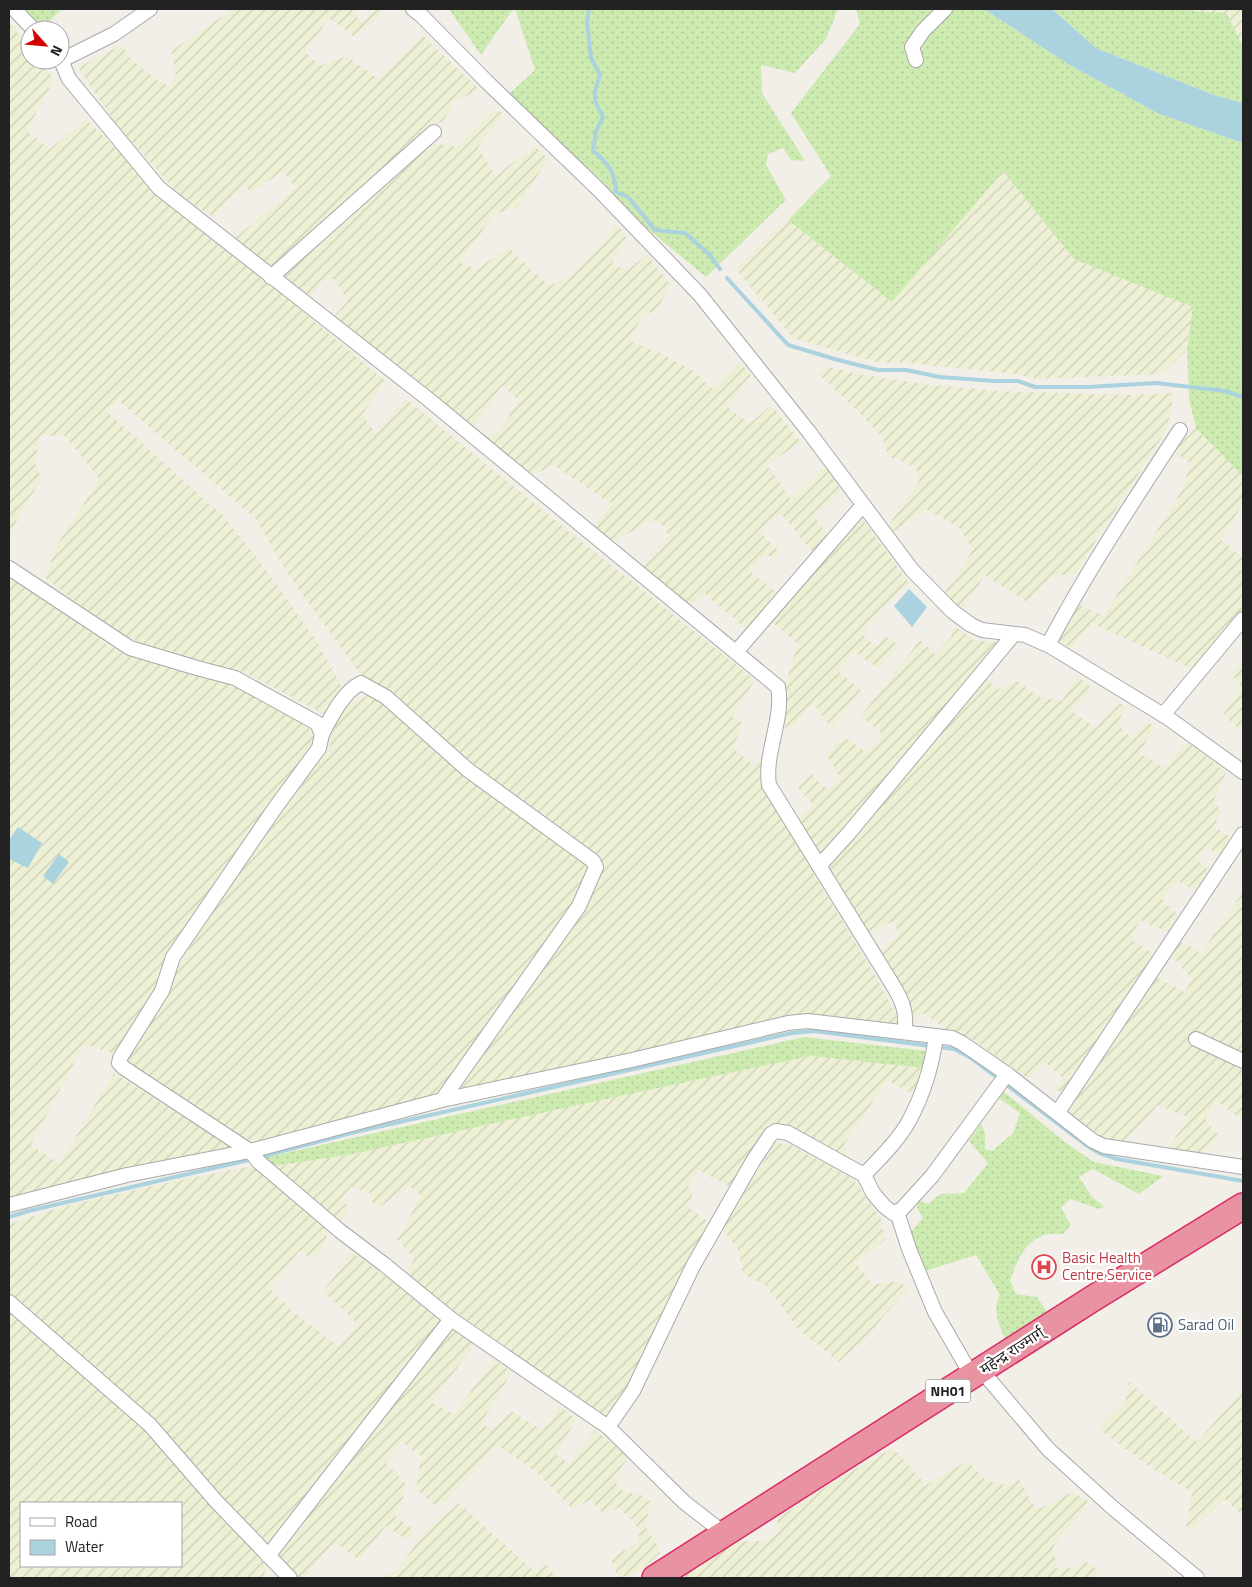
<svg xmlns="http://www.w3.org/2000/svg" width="1252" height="1587" viewBox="0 0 1252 1587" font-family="'Titillium Web','Noto Sans Devanagari',sans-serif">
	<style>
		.farmland { fill: url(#farmland-furrows); fill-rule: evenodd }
		.grass { fill: url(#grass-dots) }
		.water { fill: #aad3df }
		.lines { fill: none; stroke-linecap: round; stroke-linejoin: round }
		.stream { stroke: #aad3df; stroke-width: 4 }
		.street-casing { stroke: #a9a9a9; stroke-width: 16 }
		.highway-casing { stroke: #dc2a67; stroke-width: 28 }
		.street { stroke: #fff; stroke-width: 14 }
		.highway { stroke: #e892a2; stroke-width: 25 }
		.labels { text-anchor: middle; stroke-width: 4.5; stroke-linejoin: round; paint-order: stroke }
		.shield { fill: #fff; stroke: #646464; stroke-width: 1 }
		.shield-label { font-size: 14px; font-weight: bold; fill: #222 }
		.health-label { font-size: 15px; fill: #be3a42; stroke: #fff; text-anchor: start }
		.service-label { font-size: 15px; fill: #4e5e75; stroke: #fff; text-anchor: start }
		.street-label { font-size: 15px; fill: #222; stroke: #fff }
	</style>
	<defs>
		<pattern id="farmland-furrows" width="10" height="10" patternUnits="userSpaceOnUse" patternTransform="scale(1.25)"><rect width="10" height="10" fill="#eef0d5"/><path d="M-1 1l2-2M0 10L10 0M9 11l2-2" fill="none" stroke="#ccceb7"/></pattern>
		<pattern id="grass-dots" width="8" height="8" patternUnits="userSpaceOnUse" patternTransform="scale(1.25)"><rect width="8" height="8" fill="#cdebb0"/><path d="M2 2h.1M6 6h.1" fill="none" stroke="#b0c997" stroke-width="1.8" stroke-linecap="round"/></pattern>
	</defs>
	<rect width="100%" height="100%" fill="#f2efe9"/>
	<!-- farmland -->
	<g class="farmland">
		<path d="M228,9H351L361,22L378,9H380L381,14L354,37L329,18L305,52L320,66L347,56L378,79L422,35L480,90L456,100L443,121L428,129L270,270L234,239L295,188L284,171L251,192L244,185L214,217L182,198L116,124L78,67L122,45L130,58L155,79L168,86L176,74L171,51L229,12Z"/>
		<path d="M1187,9H1243V46L1226,13L1193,11Z"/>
		<path d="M9,22L30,49V60H39L54,79L27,131L50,149L86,119L174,208L264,279L385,381L362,415L376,433L406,399L562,526L755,680L732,717L743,723L733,748L753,765L764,757L759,782L877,979L900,1023L897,1028L809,1015L518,1079L246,1144L124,1062L171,978L225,891L330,747L326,729L341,708L374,693L291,579L255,518L119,401L106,411L223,516L258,559L316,640L341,686L324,714L246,673L145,646L104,623L45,578L56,546L100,479L64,435L40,436L35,462L41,479L9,534Z"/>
		<path d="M492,111L504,112L478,147L495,176L535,146L548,159L518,207L494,214L460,263L476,269L509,248L549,286L573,275L617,224L626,237L612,263L626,271L647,255L670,284L657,311L643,314L630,341L661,353L693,371L713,389L740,362L751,375L727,407L750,424L771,405L801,442L767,465L791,499L826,465L841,491L814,516L828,536L812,551L781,514L761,528L762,534L780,552L776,559L765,554L750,571L780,595L750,632L705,594L690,605L641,568L670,537L662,525L652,519L641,527L609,543L594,527L612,504L553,465L529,477L486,439L500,430L519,400L502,386L471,430L387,358L334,316L348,301L334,279H324L309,297L282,276L431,143L456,147Z"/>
		<path d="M1002,170L1074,259L1194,307L1187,350L1162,374L1035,379L1017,374L897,362L879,363L793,338L736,269L788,220L892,302Z"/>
		<path d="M825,366L858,374L932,385L1001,391L1126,395L1174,393L1167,429L1075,574L1053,576L1027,602L985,575L961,612L945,592L973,550L959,528L926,509L893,532L889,525L919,481L916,467L888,456L883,438L850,403L818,374Z"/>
		<path d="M1196,428L1243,476V503L1221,540L1243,558V608L1214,646L1192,669L1091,623L1072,649L1057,639L1077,604L1104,616L1182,490L1191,463L1172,451Z"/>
		<path d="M860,516L909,583L874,617L862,634L872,643L879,645L886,636L899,645L879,669L853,651L839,672L861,690L832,729L813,703L795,724L785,731V687L795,652L799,645L772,622L788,599Z"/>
		<path d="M9,575L47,599L109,646L151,663L235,683L301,720L314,733L313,744L260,820L115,1054L84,1044L31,1145L60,1164L114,1073L220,1140L232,1149L19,1195L9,1201Z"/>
		<path d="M955,626L974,640L1007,643L983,672L996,690L1016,681L1040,697L1062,701L1078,676L1092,688L1071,711L1096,728L1119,703L1126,707L1117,724L1132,739L1147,722L1154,727L1139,753L1165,768L1187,742L1226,772L1213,802L1221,810L1214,827L1232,838L1225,856L1205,847L1198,860L1210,872L1196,891L1178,881L1162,899L1178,915L1170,933L1140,920L1131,939L1157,956L1064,1093L1053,1089L1063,1078L1044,1062L1029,1079L969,1037L947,1030L923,1013L912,1023V1009L878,952L898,936L895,921L867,932L794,821L813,805L798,788L811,774L828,790L841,779L826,754L845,737L867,753L883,735L861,716L920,640L935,654L951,637Z"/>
		<path d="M1243,659V729L1238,728L1223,715L1242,687L1231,674Z"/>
		<path d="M1243,892V1114L1239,1118L1217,1101L1215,1103L1205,1120L1219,1135L1200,1157L1166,1152L1188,1117L1158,1105L1123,1143L1095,1134L1070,1115L1068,1107L1157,978L1185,992L1192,978L1182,970V963L1169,958L1179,941L1201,953Z"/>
		<path d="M811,1056L924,1068L912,1093L887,1081L845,1143V1157L792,1131L771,1123L732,1188L699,1170L688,1187L693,1192L688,1207L709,1222L609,1421L439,1300L408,1277L414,1257L397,1240L421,1196L409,1186L378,1208L372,1202L371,1194L351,1187L341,1199L350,1209L339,1223L272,1166L348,1155L625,1095Z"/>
		<path d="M775,1143L789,1144L852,1178L881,1219L885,1240L856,1263L872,1284L900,1281L908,1290L881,1319L871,1333L839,1362L800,1331L765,1285L743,1274L739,1251L722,1229Z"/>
		<path d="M259,1165L326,1228L327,1239L314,1259L299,1251L270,1289L296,1314L339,1347L359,1325L323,1291L353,1253L443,1319L439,1343L453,1328L475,1344L432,1403L454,1414L494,1360L512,1372L483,1420L484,1426L495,1428L511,1411L542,1430L560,1405L576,1420L556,1454L569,1464L595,1430L628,1457L614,1480L621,1490L641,1495L651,1502L645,1526L658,1546L660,1553L645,1567L631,1576L618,1577L610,1558L637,1544L640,1530L629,1517L619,1508L603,1513L590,1500L573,1509L535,1471L497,1445L445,1502L435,1505L416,1489L421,1456L401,1442L386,1463L407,1485L401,1503L395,1516L414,1530L407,1540L386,1526L359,1560L335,1542L303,1578H288L270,1563L262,1578H9V1224L65,1206L175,1181ZM21,1503H181V1566H21Z"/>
		<path d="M1129,1381L1175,1423L1197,1442L1243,1390V1516L1225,1499L1192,1530L1186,1526L1192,1492L1147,1465L1098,1428L1125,1402Z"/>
		<path d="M893,1448L926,1485L967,1461L987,1481L1009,1486L1019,1479L1036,1510L1073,1492L1089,1502L1053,1547L1057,1568H1077L1084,1560L1098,1570L1096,1578H675L739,1541H766L778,1532L777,1518L853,1470Z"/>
		<path d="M459,1503L536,1573L544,1561L557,1578H383L397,1570L426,1531Z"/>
	</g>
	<!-- grass -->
	<g class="grass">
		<path d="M24,9H62L41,29Z"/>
		<path d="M449,9H513L481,55Z"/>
		<path d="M515,9H838L826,39L795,73L761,65L762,93L805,161L791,160L783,148L768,154L766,165L786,200L706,277L630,214L600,179L508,95L535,70Z"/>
		<path d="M856,9H984L1068,64L1159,114L1243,143V476L1196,428L1189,399L1187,350L1193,307L1074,259L1003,171L892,302L788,220L831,176L791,113L860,24Z"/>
		<path d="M1052,9H1187L1193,11L1226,13L1243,46V103L1214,95L1096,48Z"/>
		<path d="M804,1037L927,1051L924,1068L811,1056L625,1095L348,1155L272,1166L263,1158Z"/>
		<path d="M1003,1091L1066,1143L1094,1162L1163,1176L1139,1194L1093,1169L1079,1177L1092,1197L1105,1207L1099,1209L1070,1199L1061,1208L1071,1225L1063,1234C1056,1234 1048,1233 1042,1236C1023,1243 1017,1263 1010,1280L1016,1294L1037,1297L1047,1312L1006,1341C1000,1325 991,1311 1000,1295L976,1255L922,1272L912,1241L911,1232L923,1218L917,1207L919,1201L929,1204L940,1194L964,1193L988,1163L969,1141L981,1124L985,1133V1149L992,1151L1013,1133L1020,1113L997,1097Z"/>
	</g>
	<!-- water -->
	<g class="water">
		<path d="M984,9H1052L1096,48L1214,95L1243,103V143L1159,114L1068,64Z"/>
		<path d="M909,589L927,607L912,627L894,606Z"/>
		<path d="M18,827L42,843L28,868L9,859V840Z"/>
		<path d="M59,854L69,862L53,884L43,876Z"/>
	</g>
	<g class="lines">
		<!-- stream -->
		<g class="stream">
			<path d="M589,9L587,22L591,58L600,75C593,95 592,98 603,117L596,131L593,150C608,165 614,168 616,192L628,197L655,230L685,233L709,254L720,269"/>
			<path d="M727,278L788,345L838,360L878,370H906L940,377L994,381H1018L1035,387H1087L1156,383L1225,391L1243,397"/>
			<path d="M260,1157L351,1133L792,1033L814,1031L954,1049L971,1058L1086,1145L1099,1153L1117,1159L1243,1181"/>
			<path d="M9,1217L28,1211L253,1159"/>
		</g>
		<!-- street casing -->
		<g class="street-casing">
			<g id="street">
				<path d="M14,9L34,30"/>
				<path d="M413,9L422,16L486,81L598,189L700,295L809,432L912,570L952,611L971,625L982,630L1025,635L1050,646L1168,718L1243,772"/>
				<path d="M60,58L69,79L159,188L428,399L778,687C784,720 764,752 769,785L894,987C904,1004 906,1012 905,1032"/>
				<path d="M62,60L114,34L150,9"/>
				<path d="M916,60L912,47L923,31L945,9"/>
				<path d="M271,277L434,132"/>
				<path d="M9,568L130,648L197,668L235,678L317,723L322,734L319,748L275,808L173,957L162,991L120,1058L119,1063L124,1068L250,1151L259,1162L340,1231L385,1265L451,1319L608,1427L684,1502L725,1534"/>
				<path d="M1048,645C1087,571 1134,500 1180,430"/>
				<path d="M736,652L863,505"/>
				<path d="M1163,715L1243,619"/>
				<path d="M322,734C331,717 343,692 361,683L386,697L468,770L593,861L596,867L579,906L442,1100"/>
				<path d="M819,866L849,833L1014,634"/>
				<path d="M1196,1039L1243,1061"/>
				<path d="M1058,1112L1243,834"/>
				<path d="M864,1175C879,1159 898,1141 909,1121C923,1095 932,1066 936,1036"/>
				<path d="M9,1205L127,1175L250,1151L442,1100L632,1060L788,1023L808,1021L952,1038L962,1043L1007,1074L1093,1141L1104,1146L1243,1167"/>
				<path d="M897,1212L909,1249L935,1312L972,1376"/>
				<path d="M9,1302L150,1425L215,1500L290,1578"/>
				<path d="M981,1370L1048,1449L1113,1508L1197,1578"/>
				<path d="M608,1427L633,1391L693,1266L753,1161L771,1134L776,1131L788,1133L864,1175L873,1193L884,1206L893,1213L901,1210L932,1176L1007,1074"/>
				<path d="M268,1556L451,1319"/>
			</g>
		</g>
		<!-- highway casing -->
		<g class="highway-casing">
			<path id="highway" d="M655,1578L1092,1299L1243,1206"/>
		</g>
		<!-- street -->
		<use href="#street" class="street"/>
		<!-- highway -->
		<use href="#highway" class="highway"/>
	</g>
	<!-- icons -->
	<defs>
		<g id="hospital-ring" transform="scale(1.25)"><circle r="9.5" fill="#fff" stroke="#e0444e" stroke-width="1.5"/><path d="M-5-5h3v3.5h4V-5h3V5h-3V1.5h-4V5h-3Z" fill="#e0444e"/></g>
		<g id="fuel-ring" transform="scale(1.25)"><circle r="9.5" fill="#fff" stroke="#5c6f8a" stroke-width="1.5"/><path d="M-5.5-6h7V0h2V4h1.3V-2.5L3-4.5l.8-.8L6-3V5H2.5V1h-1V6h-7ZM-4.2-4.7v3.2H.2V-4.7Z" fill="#5c6f8a"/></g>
	</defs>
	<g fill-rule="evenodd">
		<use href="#hospital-ring" x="1044" y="1267"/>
		<use href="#fuel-ring" x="1160" y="1325"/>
	</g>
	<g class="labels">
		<!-- shield labels -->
		<rect class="shield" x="925.5" y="1379.5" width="45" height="23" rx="4"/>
		<g class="shield-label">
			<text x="948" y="1396">NH01</text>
		</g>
		<!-- health labels -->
		<g class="health-label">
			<text x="1062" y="1263">Basic Health<tspan x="1062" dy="17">Centre Service</tspan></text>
		</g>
		<!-- service labels -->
		<g class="service-label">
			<text x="1178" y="1330">Sarad Oil</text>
		</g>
		<!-- street labels -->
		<g class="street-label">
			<text transform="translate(1012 1351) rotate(-33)" y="5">महेन्द्र राज्मार्ग्</text>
		</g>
	</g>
	<!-- border -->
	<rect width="1252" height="1587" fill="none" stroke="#222222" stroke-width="20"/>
	<!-- legend -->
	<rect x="20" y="1502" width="162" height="65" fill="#ffffff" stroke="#a7a7a7"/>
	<rect x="30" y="1518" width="25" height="8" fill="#ffffff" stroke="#a7a7a7"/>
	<text x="65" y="1527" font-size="15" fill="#222222">Road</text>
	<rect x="30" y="1540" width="25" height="15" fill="#aad3df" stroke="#a7a7a7"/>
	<text x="65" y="1552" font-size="15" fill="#222222">Water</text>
	<!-- north arrow -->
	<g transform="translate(45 45) rotate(117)"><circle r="24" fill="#ffffff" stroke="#a7a7a7"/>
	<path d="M0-4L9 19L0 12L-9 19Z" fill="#d40000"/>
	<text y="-8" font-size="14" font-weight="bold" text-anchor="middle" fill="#222222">N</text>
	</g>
</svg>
